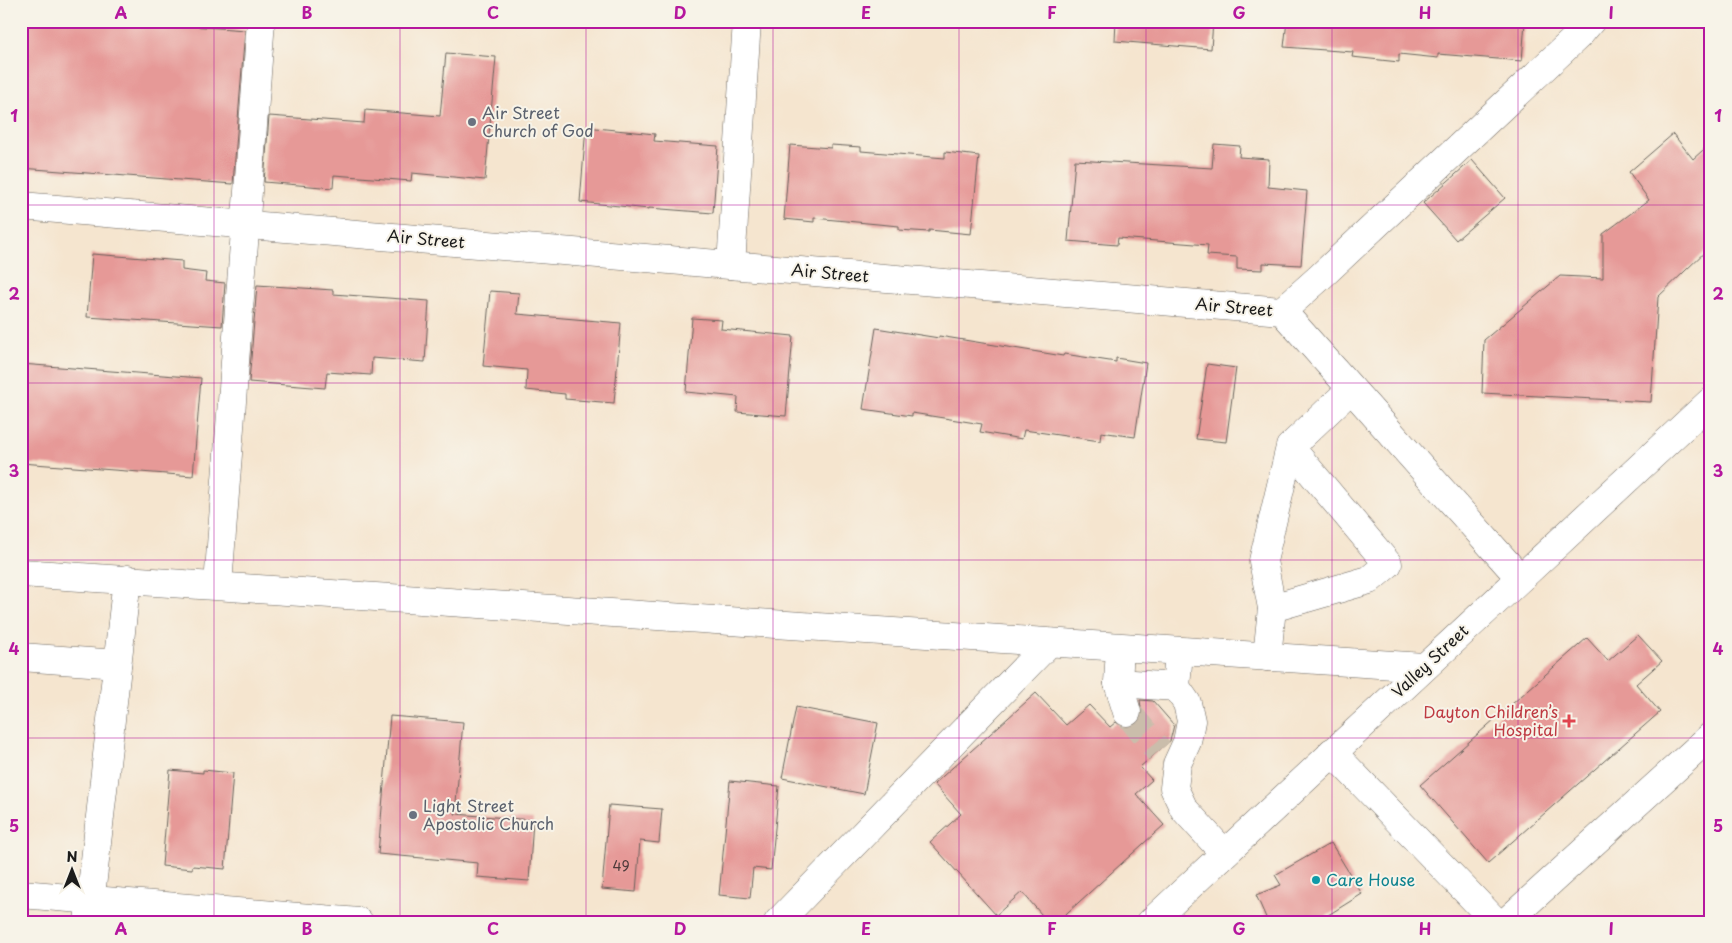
<svg xmlns="http://www.w3.org/2000/svg" width="1732" height="943" viewBox="0 0 1732 943" font-family="'Playpen Sans',sans-serif">
	<style>
		.building { fill: #e69997 }
		.lines { fill: none; stroke-linecap: round; stroke-linejoin: round }
		.minor-tunnel { stroke: #cabdab; stroke-width: 28; stroke-dasharray: 28 14; stroke-linecap: butt }
		.minor-casing { stroke: #68625b; stroke-width: 29 }
		.major-casing { stroke: #68625b; stroke-width: 29 }
		.minor { stroke: #fff; stroke-width: 28 }
		.major { stroke: #fff; stroke-width: 28 }
		.grid { fill: none; stroke: #b5179e; stroke-width: 1; stroke-opacity: 0.55 }
		.worship-dot { fill: #6b7280; stroke: #f7f3e8; stroke-width: 2 }
		.health-dot { fill: #e0444e; stroke: #f7f3e8; stroke-width: 2 }
		.culture-dot { fill: #0f9aa8; stroke: #f7f3e8; stroke-width: 2 }
		.labels { text-anchor: middle; stroke-width: 4; stroke-linejoin: round; paint-order: stroke }
		.number-label { font-size: 14px; fill: #4e3b3b }
		.worship-label { font-size: 16px; fill: #5b616d; stroke: #f7f3e8; text-anchor: start }
		.street-label { font-size: 16px; fill: #1c1c1c; stroke: #f7f3e8 }
		.health-label { font-size: 16px; fill: #be3a42; stroke: #f7f3e8; text-anchor: end }
		.culture-label { font-size: 16px; fill: #0d838f; stroke: #f7f3e8; text-anchor: start }
		.neatline { fill: none; stroke: #b5179e; stroke-width: 2 }
		.grid-label { font-size: 16px; text-anchor: middle; font-weight: bold; fill: #b5179e }
	</style>
	<rect width="100%" height="100%" fill="#f7f3e8"/>
	<filter id="ink" filterUnits="userSpaceOnUse"><feTurbulence type="fractalNoise" baseFrequency=".02" numOctaves="2"/><feDisplacementMap in="SourceGraphic" scale="10" xChannelSelector="R" yChannelSelector="G"/><feConvolveMatrix kernelMatrix="1 2 1 2 8 2 1 2 1" color-interpolation-filters="sRGB"/></filter>
	<filter id="wash" filterUnits="userSpaceOnUse"><feTurbulence type="fractalNoise" baseFrequency=".0096" numOctaves="4" result="noise"/><feDisplacementMap in="SourceGraphic" scale="20" xChannelSelector="R" yChannelSelector="G"/><feGaussianBlur stdDeviation="1.12" result="paint"/><feColorMatrix in="noise" values="0 0 0 0 0 0 0 0 0 0 0 0 0 0 0 0 0 1.4 0 .05"/><feComposite in="paint" operator="in"/></filter>
	<g filter="url(#wash)">
		<rect width="100%" height="100%" fill="#f5e5cf"/>
		<g id="blocks">
			<!-- building -->
			<g class="building">
				<path d="M21,21H123L245,30L233,184L21,168Z"/>
				<path d="M1116,21H1213L1211,49L1115,41Z"/>
				<path d="M1287,21H1525L1522,61L1438,54V58L1399,54V62L1352,57L1353,52L1284,47Z"/>
				<path d="M446,53L496,57L485,180L412,173L411,181L334,175L333,188L264,182L269,116L364,123L365,110L440,116Z"/>
				<path d="M586,127L655,134L654,141L718,146L713,213L649,208V209L580,202Z"/>
				<path d="M1673,134L1693,159L1711,143V246L1658,297L1651,402L1482,393L1484,340L1560,276L1603,278V234L1649,200L1629,172Z"/>
				<path d="M1214,144L1240,146L1239,157L1269,159L1268,187L1307,191L1301,265L1263,263V270L1237,269V257L1207,255L1208,245L1118,238L1117,245L1068,241L1075,160L1212,168Z"/>
				<path d="M790,145L831,148V145L861,147V151L945,158V152L979,156L971,234L929,230V232L899,230V226L814,218V222L784,219Z"/>
				<path d="M1472,160L1505,198L1456,240L1423,203Z"/>
				<path d="M92,254L182,261V270L206,273L205,281L225,283L222,326L87,317Z"/>
				<path d="M257,285L333,290V294L429,301L425,362L372,358L371,375L327,372L325,388L249,382Z"/>
				<path d="M490,291L519,293L517,314L621,323L614,403L565,399V394L526,390L527,370L483,366Z"/>
				<path d="M692,318L722,320L721,329L793,336L786,416L737,412L738,397L686,392Z"/>
				<path d="M876,328L939,338V336L1063,356L1064,354L1116,362V358L1146,363L1135,437L1101,432L1100,441L1024,430L1022,439L980,432L982,424L912,413V416L863,409Z"/>
				<path d="M21,364L201,378L193,476L21,463Z"/>
				<path d="M1207,364L1236,368L1226,442L1196,439Z"/>
				<path d="M1638,635L1662,661L1636,684L1660,712L1488,863L1420,785L1587,638L1608,661Z"/>
				<path d="M1036,693L1066,725L1089,705L1110,727L1116,722L1123,727H1132L1138,723L1142,716L1140,700L1153,701L1174,725L1170,741L1140,767L1152,780L1136,794L1164,825L1057,922H1048L1022,892L996,915L930,842L961,814L934,784Z"/>
				<path d="M796,707L878,723L864,794L782,778Z"/>
				<path d="M390,716L463,722L455,814L533,820L529,881L477,877L478,863L378,854Z"/>
				<path d="M170,770L203,773V770L233,773L225,869L193,866L192,869L162,866Z"/>
				<path d="M730,781L779,786L771,870L753,868L750,898L719,895Z"/>
				<path d="M609,805L662,809L659,843L640,841L636,892L602,889Z"/>
				<path d="M1331,843L1362,894L1317,922H1268L1256,895L1281,885L1275,875Z"/>
			</g>
		</g>
	</g>
	<g filter="url(#ink)">
		<use href="#blocks" fill-opacity="0" stroke="#68625b" stroke-width="1"/>
		<g class="lines">
			<!-- minor-tunnel -->
			<path class="minor-tunnel" d="M1127,712L1159,751"/>
			<!-- minor casing -->
			<g class="minor-casing">
				<g id="minor">
					<path d="M21,206L1282,311L1520,578"/>
					<path d="M731,265L747,21"/>
					<path d="M1282,311L1318,279L1580,34L1591,21"/>
					<path d="M1290,447L1263,561L1272,608L1369,580L1388,564L1290,447L1351,389"/>
					<path d="M21,573C489,602 956,639 1424,667"/>
					<path d="M218,585L261,21"/>
					<path d="M1120,648L1118,683L1127,712"/>
					<path d="M1179,652L1176,687L1187,703L1191,721L1187,742L1177,764L1174,788L1184,809L1224,853"/>
					<path d="M21,657L117,664"/>
					<path d="M1267,657L1272,608"/>
					<path d="M1118,683L1176,687"/>
					<path d="M1332,752L1496,922"/>
					<path d="M21,894L359,922"/>
					<path d="M88,922L127,579"/>
					<path d="M778,922L1049,643"/>
					<path d="M1506,922L1711,736"/>
				</g>
			</g>
			<!-- major casing -->
			<g class="major-casing">
				<path id="major" d="M1151,922L1711,401"/>
			</g>
			<!-- minor -->
			<use href="#minor" class="minor"/>
			<!-- major -->
			<use href="#major" class="major"/>
		</g>
	</g>
	<!-- grid -->
	<path class="grid" d="M214,21V922M400,21V922M586,21V922M773,21V922M959,21V922M1146,21V922M1332,21V922M1518,21V922M21,205H1711M21,383H1711M21,560H1711M21,738H1711"/>
	<!-- markers -->
	<g class="worship-dot">
		<circle cx="472" cy="122" r="5"/>
		<circle cx="413" cy="815" r="5"/>
	</g>
	<path class="health-dot" d="M1566.5 713.5h5v5h5v5h-5v5h-5v-5h-5v-5h5z"/>
	<circle class="culture-dot" cx="1316" cy="880" r="5"/>
	<g class="labels">
		<!-- number labels -->
		<g class="number-label">
			<text x="621" y="871">49</text>
		</g>
		<!-- worship labels -->
		<g class="worship-label">
			<text x="482" y="119">Air Street<tspan x="482" dy="18">Church of God</tspan></text>
			<text x="423" y="812">Light Street<tspan x="423" dy="18">Apostolic Church</tspan></text>
		</g>
		<!-- street labels -->
		<g class="street-label">
			<text transform="translate(426 239) rotate(5)" y="6">Air Street</text>
			<text transform="translate(830 273) rotate(5)" y="6">Air Street</text>
			<text transform="translate(1234 307) rotate(5)" y="6">Air Street</text>
			<text transform="translate(1430 661) rotate(-43)" y="6">Valley Street</text>
		</g>
		<!-- health labels -->
		<g class="health-label">
			<text x="1558" y="718">Dayton Children’s<tspan x="1558" dy="18">Hospital</tspan></text>
		</g>
		<!-- culture labels -->
		<g class="culture-label">
			<text x="1326" y="886">Care House</text>
		</g>
	</g>
	<!-- margin -->
	<rect width="1732" height="943" fill="none" stroke="#f7f3e8" stroke-width="55"/>
	<!-- north arrow -->
	<g transform="translate(72 870)" stroke="#f7f3e8" stroke-width="4" paint-order="stroke">
	<path d="M0-4L9 19L0 12L-9 19Z" fill="#1c1c1c"/>
	<text y="-8" font-size="14" font-weight="bold" text-anchor="middle" fill="#1c1c1c">N</text>
	</g>
	<rect x="28" y="28" width="1676" height="888" class="neatline"/>
	<g class="grid-label">
		<text x="121" y="19">A</text>
		<text x="307" y="19">B</text>
		<text x="493" y="19">C</text>
		<text x="680" y="19">D</text>
		<text x="866" y="19">E</text>
		<text x="1052" y="19">F</text>
		<text x="1239" y="19">G</text>
		<text x="1425" y="19">H</text>
		<text x="1611" y="19">I</text>
		<text x="14" y="122">1</text>
		<text x="1718" y="122">1</text>
		<text x="14" y="300">2</text>
		<text x="1718" y="300">2</text>
		<text x="14" y="477">3</text>
		<text x="1718" y="477">3</text>
		<text x="14" y="655">4</text>
		<text x="1718" y="655">4</text>
		<text x="14" y="832">5</text>
		<text x="1718" y="832">5</text>
		<text x="121" y="935">A</text>
		<text x="307" y="935">B</text>
		<text x="493" y="935">C</text>
		<text x="680" y="935">D</text>
		<text x="866" y="935">E</text>
		<text x="1052" y="935">F</text>
		<text x="1239" y="935">G</text>
		<text x="1425" y="935">H</text>
		<text x="1611" y="935">I</text>
	</g>
</svg>
